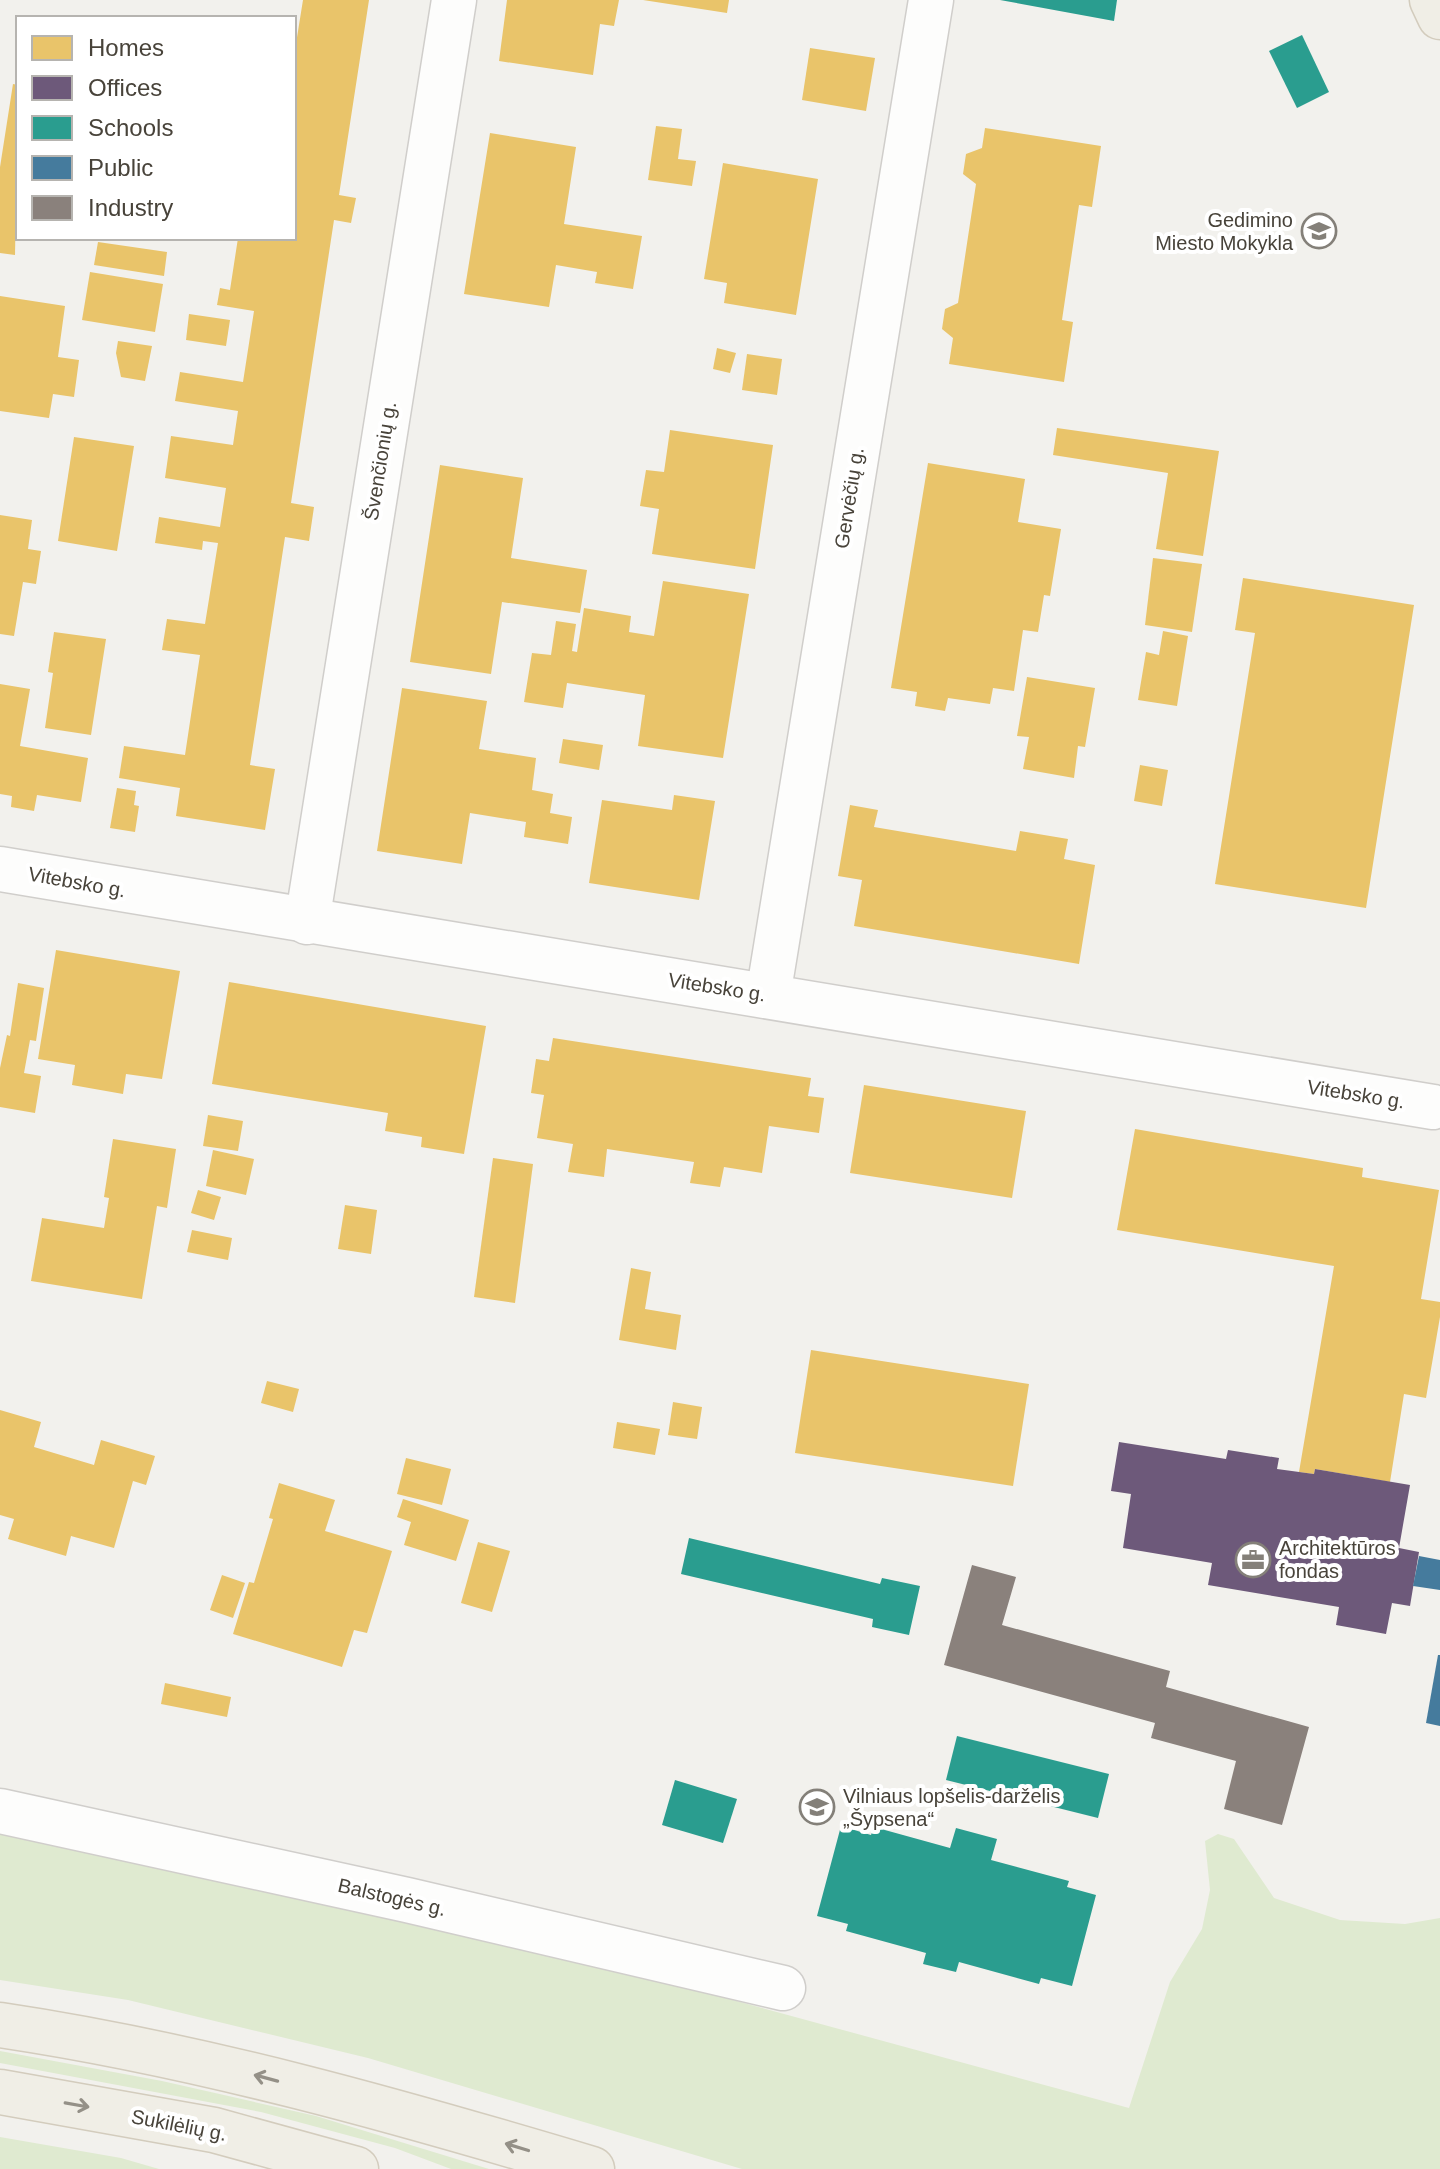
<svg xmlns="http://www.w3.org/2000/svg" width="1440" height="2169" viewBox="0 0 1440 2169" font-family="Helvetica,sans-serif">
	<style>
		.green { fill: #dfead0 }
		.homes { fill: #e9c46a }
		.offices { fill: #6d597a }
		.schools { fill: #2a9d8f }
		.public { fill: #457b9d }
		.industry { fill: #8a817c }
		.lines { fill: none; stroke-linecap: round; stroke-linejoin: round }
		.street-casing { stroke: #d0cecb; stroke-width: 47 }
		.primary-casing { stroke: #d3ccbd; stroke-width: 47 }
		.street { stroke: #fdfdfc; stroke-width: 44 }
		.primary { stroke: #f0eee6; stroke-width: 44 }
		.oneway { stroke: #949087 }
		.labels { text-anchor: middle; stroke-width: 8; stroke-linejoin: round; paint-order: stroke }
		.poi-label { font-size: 20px; fill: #48433a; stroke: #fff; text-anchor: start }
		.street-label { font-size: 20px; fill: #48433a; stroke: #fff }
	</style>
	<rect width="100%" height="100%" fill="#f2f1ed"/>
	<!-- green -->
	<g class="green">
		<path d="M0,1830L454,1924L1129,2108L1170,1982L1202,1929L1210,1890L1205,1841L1218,1834L1234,1839L1274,1898L1340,1920L1405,1924L1440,1918V2169H742L368,2058L128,2000L0,1980Z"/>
		<path d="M0,2051L162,2081L316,2116L489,2169H451L395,2148L261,2112L0,2063Z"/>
		<path d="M0,2137L121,2158L159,2169H0Z"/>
	</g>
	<!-- homes -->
	<g class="homes">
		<path d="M303,0H369L339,195L356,198L351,223L334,220L291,503L314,507L309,541L285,537L250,765L275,769L265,830L176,816L180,788L119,778L124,746L185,755L200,655L162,650L167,619L205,624L218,543L203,541L202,550L155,543L159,517L220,527L226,488L165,478L171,436L233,445L238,411L175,401L180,372L243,382L254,311L217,305L220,288L230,290L238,238H294V56Z"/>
		<path d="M507,0H619L614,26L600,24L593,75L499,61Z"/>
		<path d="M643,0H729L727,13Z"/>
		<path d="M810,48L875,58L866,111L802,100Z"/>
		<path d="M13,84L18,85L15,255L0,253V167Z"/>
		<path d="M656,126L682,129L678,159L696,161L692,186L648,180Z"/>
		<path d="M985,128L1101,146L1092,207L1079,205L1062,320L1073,322L1064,382L949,364L953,338L942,329L945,309L958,303L976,184L963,174L966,154L982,148Z"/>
		<path d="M490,133L576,147L564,224L642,236L633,289L595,283L597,272L556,265L549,307L464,294Z"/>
		<path d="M723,163L818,179L796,315L724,303L727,283L704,279Z"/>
		<path d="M98,242L167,252L164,276L94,265Z"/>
		<path d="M90,272L163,284L155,332L82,320Z"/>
		<path d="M0,296L65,306L58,357L79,360L74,397L53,394L49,418L0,411Z"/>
		<path d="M189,314L230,320L226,346L186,340Z"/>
		<path d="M118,341L152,346L145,381L121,377L116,353Z"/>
		<path d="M717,348L736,353L730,373L713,369Z"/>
		<path d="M747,354L782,359L777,395L742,390Z"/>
		<path d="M1057,428L1219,451L1203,556L1156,549L1168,473L1053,455Z"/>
		<path d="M670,430L773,445L755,569L652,554L659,509L640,506L646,470L664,472Z"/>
		<path d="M74,437L134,446L117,551L58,541Z"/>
		<path d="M928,463L1025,479L1018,522L1061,529L1050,596L1044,595L1038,632L1023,630L1014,691L993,688L990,704L948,698L945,711L915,706L917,692L891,688Z"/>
		<path d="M440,465L523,478L511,558L587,570L580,613L502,602L491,674L410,662Z"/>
		<path d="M0,515L32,520L28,549L41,551L36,584L23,582L14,636L0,634Z"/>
		<path d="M1153,558L1202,564L1192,632L1145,625Z"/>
		<path d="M1243,578L1414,605L1366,908L1215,884L1255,633L1235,630Z"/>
		<path d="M663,581L749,594L723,758L638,746L645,695L567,683L563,708L524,702L532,653L551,655L556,621L576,624L572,651L577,652L584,608L631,616L629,632L654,636Z"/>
		<path d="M1163,631L1188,636L1177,706L1138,700L1146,652L1159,655Z"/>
		<path d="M54,632L106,639L91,735L45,728L53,673L48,672Z"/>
		<path d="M1027,677L1095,688L1085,747L1078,746L1074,778L1023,769L1029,737L1017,736Z"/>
		<path d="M0,684L30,689L20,746L88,758L81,802L37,795L34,811L11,807L12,796L0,794Z"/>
		<path d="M402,688L487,701L479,749L536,758L532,790L553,794L550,813L572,817L568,844L524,837L526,822L470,813L462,864L377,851Z"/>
		<path d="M563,739L603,745L599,770L559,763Z"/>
		<path d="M1140,765L1168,770L1162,806L1134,801Z"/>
		<path d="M117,788L136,791L134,805L139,806L135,832L110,828Z"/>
		<path d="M674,795L715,801L699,900L589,883L602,800L672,810Z"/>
		<path d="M850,805L878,810L874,827L1016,851L1020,831L1068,839L1064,859L1095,865L1079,964L854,926L862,880L838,876Z"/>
		<path d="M56,950L180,971L162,1079L126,1074L123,1094L72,1085L75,1065L38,1059Z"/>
		<path d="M229,982L486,1026L464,1154L421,1147L422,1137L385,1131L388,1113L212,1084Z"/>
		<path d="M18,983L44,988L36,1041L30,1040L24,1073L41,1076L35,1113L0,1107V1068L7,1035L10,1036Z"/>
		<path d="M553,1038L811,1078L808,1096L824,1098L819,1133L769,1126L762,1173L724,1167L720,1187L690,1183L694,1162L607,1149L604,1177L568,1172L573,1144L537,1138L544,1095L531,1093L536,1059L549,1061Z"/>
		<path d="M864,1085L1026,1111L1012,1198L850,1173Z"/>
		<path d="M208,1115L243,1121L238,1151L203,1146Z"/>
		<path d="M1135,1129L1363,1168L1362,1177L1439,1190L1421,1299L1440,1302V1317L1426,1398L1404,1394L1390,1482L1315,1469L1314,1474L1299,1472L1334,1266L1117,1230Z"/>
		<path d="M113,1139L176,1149L167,1208L157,1206L142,1299L31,1281L42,1218L104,1228L109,1198L104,1197Z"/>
		<path d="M213,1150L254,1159L246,1195L206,1186Z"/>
		<path d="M493,1158L533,1164L515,1303L474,1297Z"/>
		<path d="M198,1190L221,1197L214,1220L191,1213Z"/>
		<path d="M345,1205L377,1210L371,1254L338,1249Z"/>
		<path d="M192,1230L232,1238L228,1260L187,1252Z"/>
		<path d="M631,1268L651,1272L645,1309L681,1315L676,1350L619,1340Z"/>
		<path d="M811,1350L1029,1384L1013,1486L795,1453Z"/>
		<path d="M267,1381L299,1389L293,1412L261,1403Z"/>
		<path d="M673,1402L702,1407L697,1439L668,1435Z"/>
		<path d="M0,1410L41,1422L34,1447L94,1465L101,1440L155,1456L146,1485L133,1481L114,1548L71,1536L66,1556L8,1539L14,1519L0,1515Z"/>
		<path d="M617,1422L660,1429L655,1455L613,1448Z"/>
		<path d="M406,1458L451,1469L442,1505L397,1494Z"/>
		<path d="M279,1483L335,1500L325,1531L392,1551L367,1633L354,1630L342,1667L233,1634L249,1582L254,1583L273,1519L269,1518Z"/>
		<path d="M403,1499L469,1520L456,1561L404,1545L411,1522L397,1517Z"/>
		<path d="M478,1542L510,1551L492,1612L461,1603Z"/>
		<path d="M222,1575L245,1583L233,1618L210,1610Z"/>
		<path d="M165,1683L231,1697L227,1717L161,1704Z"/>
	</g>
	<!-- offices -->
	<path class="offices" d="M1119,1442L1226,1459L1228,1450L1279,1458L1277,1469L1314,1474L1315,1469L1410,1485L1399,1548L1419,1552L1410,1606L1392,1603L1386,1634L1336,1625L1339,1607L1208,1585L1212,1563L1123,1548L1131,1494L1111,1491Z"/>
	<!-- schools -->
	<g class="schools">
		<path d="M1000,0H1117L1114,21Z"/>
		<path d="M1302,35L1329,92L1297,108L1269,51Z"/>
		<path d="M689,1538L880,1584L882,1578L920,1586L909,1635L872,1627L873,1619L681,1574Z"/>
		<path d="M957,1736L1109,1774L1098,1818L946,1780Z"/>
		<path d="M675,1780L737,1799L723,1843L662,1825Z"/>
		<path d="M841,1826L871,1835L874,1827L950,1848L956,1828L997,1839L991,1860L1069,1881L1067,1887L1096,1895L1072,1986L1041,1978L1039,1984L959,1962L956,1972L923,1964L926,1953L846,1931L848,1924L817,1916Z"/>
	</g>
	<!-- public -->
	<g class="public">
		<path d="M1419,1556L1440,1560V1590L1413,1586Z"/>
		<path d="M1438,1655H1440V1726L1426,1723Z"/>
	</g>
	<!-- industry -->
	<path class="industry" d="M972,1565L1016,1577L1002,1625L1170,1671L1166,1687L1309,1727L1282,1825L1224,1809L1236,1761L1151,1738L1155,1723L944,1665Z"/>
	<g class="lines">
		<!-- street casing -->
		<g class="street-casing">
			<g id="street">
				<path d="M0,869L1433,1107"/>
				<path d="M307,922L454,0"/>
				<path d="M768,996L931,0"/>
				<path d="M0,1811L407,1900L783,1988"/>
			</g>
		</g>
		<!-- primary casing -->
		<g class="primary-casing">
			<g id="primary">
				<path d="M1432,0L1440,17"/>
				<path d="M0,2025C201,2055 398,2111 592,2169"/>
				<path d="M0,2092L214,2130L356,2169"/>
			</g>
		</g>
		<!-- street -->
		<use href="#street" class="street"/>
		<!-- primary -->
		<use href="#primary" class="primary"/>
	</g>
	<!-- one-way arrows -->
	<defs><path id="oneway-shaft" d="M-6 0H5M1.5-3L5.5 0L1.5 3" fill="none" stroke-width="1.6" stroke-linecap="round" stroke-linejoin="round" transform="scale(2)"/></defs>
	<g class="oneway">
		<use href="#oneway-shaft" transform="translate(266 2078) rotate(-165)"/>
		<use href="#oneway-shaft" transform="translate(77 2105) rotate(10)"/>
		<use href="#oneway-shaft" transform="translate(517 2147) rotate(-163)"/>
	</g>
	<!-- icons -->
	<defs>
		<g id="school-ring" transform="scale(1.8)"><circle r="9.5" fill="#fff" stroke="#848079" stroke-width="1.5"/><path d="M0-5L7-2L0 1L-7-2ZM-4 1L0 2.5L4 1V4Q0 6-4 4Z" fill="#848079"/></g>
		<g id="office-ring" transform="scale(1.8)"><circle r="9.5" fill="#fff" stroke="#848079" stroke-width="1.5"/><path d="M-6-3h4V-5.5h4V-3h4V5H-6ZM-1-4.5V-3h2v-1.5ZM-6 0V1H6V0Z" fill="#848079"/></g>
	</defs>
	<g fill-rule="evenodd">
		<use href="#school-ring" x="1319" y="231"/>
		<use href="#office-ring" x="1253" y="1560"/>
		<use href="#school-ring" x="817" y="1807"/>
	</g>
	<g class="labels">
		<!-- poi labels -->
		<g class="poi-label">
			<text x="1293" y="227" text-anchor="end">Gedimino<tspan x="1293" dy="23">Miesto Mokykla</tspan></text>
			<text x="1279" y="1555">Architektūros<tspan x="1279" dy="23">fondas</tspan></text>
			<text x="843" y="1803">Vilniaus lopšelis-darželis<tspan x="843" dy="23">„Šypsena“</tspan></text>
		</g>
		<!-- street labels -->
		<g class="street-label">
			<text transform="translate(380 461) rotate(-81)" y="7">Švenčionių g.</text>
			<text transform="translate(849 498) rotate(-81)" y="7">Gervėčių g.</text>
			<text transform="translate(77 882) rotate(10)" y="7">Vitebsko g.</text>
			<text transform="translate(717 987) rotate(9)" y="7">Vitebsko g.</text>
			<text transform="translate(1356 1094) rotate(9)" y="7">Vitebsko g.</text>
			<text transform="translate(392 1897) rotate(13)" y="7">Balstogės g.</text>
			<text transform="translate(179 2125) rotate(11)" y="7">Sukilėlių g.</text>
		</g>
	</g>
	<!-- legend -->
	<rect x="16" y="16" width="280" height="224" fill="#ffffff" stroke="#b6b4b0" stroke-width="2"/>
	<rect x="32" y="36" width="40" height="24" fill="#e9c46a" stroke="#b6b4b0" stroke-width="2"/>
	<text x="88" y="56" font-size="24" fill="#48433a">Homes</text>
	<rect x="32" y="76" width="40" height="24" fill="#6d597a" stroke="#b6b4b0" stroke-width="2"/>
	<text x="88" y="96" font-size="24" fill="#48433a">Offices</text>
	<rect x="32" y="116" width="40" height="24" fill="#2a9d8f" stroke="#b6b4b0" stroke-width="2"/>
	<text x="88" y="136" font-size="24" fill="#48433a">Schools</text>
	<rect x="32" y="156" width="40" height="24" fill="#457b9d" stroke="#b6b4b0" stroke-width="2"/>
	<text x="88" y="176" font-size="24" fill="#48433a">Public</text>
	<rect x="32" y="196" width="40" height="24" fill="#8a817c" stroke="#b6b4b0" stroke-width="2"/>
	<text x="88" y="216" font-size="24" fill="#48433a">Industry</text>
</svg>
